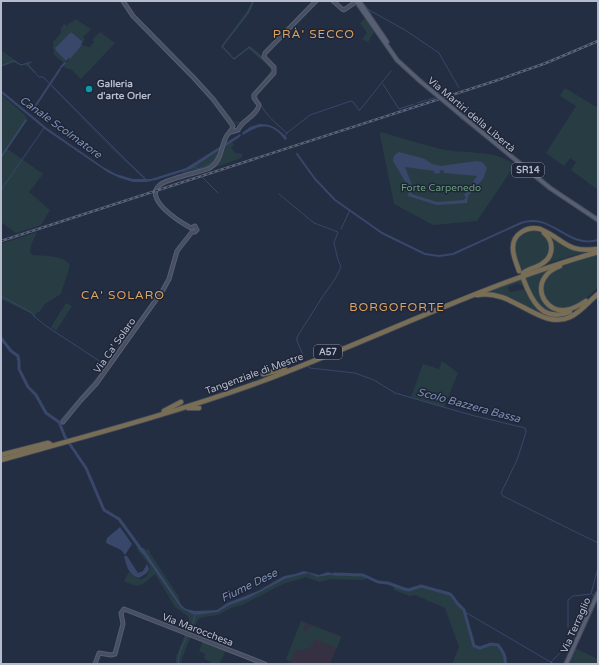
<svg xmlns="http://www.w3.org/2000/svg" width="599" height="665" viewBox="0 0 599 665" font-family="'Varela Round',sans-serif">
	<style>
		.medical { fill: #353142 }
		.green { fill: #273d43 }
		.water { fill: #38476a; fill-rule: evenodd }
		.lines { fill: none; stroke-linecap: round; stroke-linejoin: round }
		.stream { stroke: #38476a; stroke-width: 1 }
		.canal { stroke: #38476a; stroke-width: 2 }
		.river { stroke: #38476a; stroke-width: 3 }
		.secondary-casing { stroke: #575e6f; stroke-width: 5 }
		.primary-casing { stroke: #43495b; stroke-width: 5.5 }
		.highway-casing { stroke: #414859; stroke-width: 6 }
		.secondary { stroke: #474f65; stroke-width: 3 }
		.primary { stroke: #575f72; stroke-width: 3.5 }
		.highway { stroke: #786e56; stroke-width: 4.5 }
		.rail-casing { stroke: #5b6479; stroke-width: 2.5 }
		.rail { stroke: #1e2537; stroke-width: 1; stroke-dasharray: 3; stroke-linecap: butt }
		.primary-bridge-casing { stroke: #43495b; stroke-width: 5.5; stroke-linecap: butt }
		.primary-bridge { stroke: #575f72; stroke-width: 3.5 }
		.culture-dot { fill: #0f9aa8; stroke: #1e2537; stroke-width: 1.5 }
		.labels { text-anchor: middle; stroke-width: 3; stroke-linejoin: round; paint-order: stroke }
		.shield { fill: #1e2537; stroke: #888f9f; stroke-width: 1 }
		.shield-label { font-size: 9px; font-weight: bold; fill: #b6bccc }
		.poi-label { font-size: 10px; font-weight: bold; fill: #b6bccc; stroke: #1e2537; text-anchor: start }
		.street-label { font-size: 10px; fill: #b6bccc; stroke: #1e2537 }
		.park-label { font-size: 10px; fill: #6c9e7d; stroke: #1e2537 }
		.water-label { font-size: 11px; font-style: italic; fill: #7c8eb4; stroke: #1e2537 }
		.quarter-label { font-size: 12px; letter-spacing: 1px; fill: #dba362; stroke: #1e2537 }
	</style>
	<rect width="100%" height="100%" fill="#242e42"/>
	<!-- medical -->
	<path class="medical" d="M302,621L341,636L330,664H293L291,663V659L289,658Z"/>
	<!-- green -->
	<g class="green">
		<path d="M252,1H255L249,13L223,47L234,58L250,46L263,56L274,70L273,72L253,95V98L258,105C257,112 244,122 237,124L232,121L220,106L221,105L234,121L240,122L257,108V105L252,99L251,95L271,71L270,68L249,49L234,60L221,47L247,11Z"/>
		<path d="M365,18L374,32L368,42L362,39L367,33L360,23Z"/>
		<path d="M75,19L91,29L83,37L85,39L83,42L71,32L56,47L57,52L66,61L64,63L54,55L53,42L61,33V29L64,24L67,26L70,22L72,23Z"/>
		<path d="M100,32L115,43L81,79L72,70L66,68L63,66L82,45L90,47L94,42L93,39Z"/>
		<path d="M1,50L20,64H26L30,62H31L29,65L36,72L35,73L26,65H20L14,62L1,67L2,65Z"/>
		<path d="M51,84L105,140L146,178L144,179L112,149L51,86Z"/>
		<path d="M565,88L598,108V190L571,170L576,162L570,158L564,166L546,153L576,106L560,96Z"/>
		<path d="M1,94L27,117L6,148L43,174L29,192L50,210L41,225L16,233L1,222Z"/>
		<path d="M381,132C401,138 421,144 441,149C467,155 492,148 515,165L477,221L433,225L394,204L380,135Z"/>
		<path d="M232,142L234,145L231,148L235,153L243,154L241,158L208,170L217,164L224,147Z"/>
		<path d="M220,150C214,167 202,171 186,171L194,167Z"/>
		<path d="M533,228C547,230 556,240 567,246C573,249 581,250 585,252L545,264C547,260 551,256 552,251C557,221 504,219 516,260C511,245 516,230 533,228Z"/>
		<path d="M531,230L542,233L550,242L549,255L541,264L521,271C515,253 509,239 531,230Z"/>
		<path d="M37,232L31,245L30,252L32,255C44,256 63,255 70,265L61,294L45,304L39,312H37L35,317L34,318L32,314L1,299V244Z"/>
		<path d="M598,254V287L583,301L573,308L557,310L542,296L544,279L557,268Z"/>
		<path d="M554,267L543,278V300L565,313H549L538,305L524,278Z"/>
		<path d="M521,279L523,286L520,285L518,283L508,287L509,291L512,292L524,289C526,292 528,296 530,300C540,315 554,320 571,314C548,325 535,310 514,301C504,297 492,295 481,293Z"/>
		<path d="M66,303L72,306L56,331L51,327Z"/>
		<path d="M442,361L458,373L444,407L411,397L423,364L439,369Z"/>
		<path d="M136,548H139L181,608L192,614L198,615L218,612L230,605L247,599L285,579L308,573L317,577L331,575L364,576L382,583H377L366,578L364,580L331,579L320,582L306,577L283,584L242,605L231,608L218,615L204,617L198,619L192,634L186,631L189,619L188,616L175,607L155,574C143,584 141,590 124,581L129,572C138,582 148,582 150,566Z"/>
		<path d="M143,548L149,550L150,553L179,597L180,603Z"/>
		<path d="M384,584H394L408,588L423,585L452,594L458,604L465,610L475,646C483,650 490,642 498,644C503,649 507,657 506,664H452L459,647L445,608L415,595L410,596L394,590V587Z"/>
		<path d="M301,621L306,623L303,631L306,632L311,625L341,637L337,648L315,639L310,648L295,651L290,662L286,659Z"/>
		<path d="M185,634L191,636L182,658L181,664H176V657Z"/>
		<path d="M203,641L226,650L219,664H213L204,658L205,654L199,651Z"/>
		<path d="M577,649L598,659V664H570Z"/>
	</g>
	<!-- water -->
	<g class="water">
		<path d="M71,32L83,42L81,44L82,45L70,59L69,58L66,61L57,52L55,48Z"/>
		<path d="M1,90L47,128L103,167L116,174L133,179H151L186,168L240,134L241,136L191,169L156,180L146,182H133L120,178L109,173L46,130L1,93Z"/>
		<path d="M259,124C271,123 279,129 287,138L285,140C272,122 260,124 243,135L242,133L250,127Z"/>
		<path d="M399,152L425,159L432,164L441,166L476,161L482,162L487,168L483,179L468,196L467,203L437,205L408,196L409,188L393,161C393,156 395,154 399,152ZM405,167L434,171V173L439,174L441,170H443L444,173L477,176L464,195L466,197L464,200L437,202L412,194L411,192L413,188Z"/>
		<path d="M120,527L132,544L125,555L121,550L106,543L107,538Z"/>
		<path d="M139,548H143L182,606L186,609L195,611L217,610L227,603L258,591L284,576L295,574L304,571L319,575L328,572L340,576L331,575L317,577L308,573L285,579L247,599L230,605L218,612L198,615L192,614L181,608Z"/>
		<path d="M124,556H127L138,573L143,571L147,564L149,569L147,573L139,578C129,576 126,565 124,556Z"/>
	</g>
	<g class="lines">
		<!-- stream -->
		<g class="stream">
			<path d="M253,1L248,13L222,46L234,59L249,47L263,59L272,69"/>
			<path d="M363,3L369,10L405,30L439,53L459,88"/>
			<path d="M27,64L39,77H43L49,83"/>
			<path d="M1,66L14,61L21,65L31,62"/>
			<path d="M269,76L272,72"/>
			<path d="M267,83L271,79"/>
			<path d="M266,84L257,94V99C261,103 261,106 264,110C270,119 279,126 287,133L285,136"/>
			<path d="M383,84L399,109L414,104"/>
			<path d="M51,85L146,180"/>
			<path d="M428,100L434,98"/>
			<path d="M417,103L426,100"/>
			<path d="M287,133L310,115L351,101L353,102L359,110H360L391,71"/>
			<path d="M194,167L198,169C207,166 213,164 217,155"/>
			<path d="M183,172H190"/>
			<path d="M202,177L218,193"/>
			<path d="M1,190L44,128"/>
			<path d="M279,194L314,223L338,232L334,243L338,260L341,267L335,279L323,296L297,337V341L304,357"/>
			<path d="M341,229L350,210"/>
			<path d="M1,296L32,313L35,317L46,326L107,366L59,422"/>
			<path d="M307,366L310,368L355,373L374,380L395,393L471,415L525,428L526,432L517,460L501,493L503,496L598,543"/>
			<path d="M592,594L594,596L593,599"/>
			<path d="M465,612L554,664"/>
			<path d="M568,628V600L573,596L591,594L598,568"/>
			<path d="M551,662L563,650"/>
			<path d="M1,663L2,664"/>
			<path d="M178,664C178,646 193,631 195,614"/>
			<path d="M569,664L576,649"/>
		</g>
		<!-- canal -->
		<g class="canal">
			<path d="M61,67L65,63"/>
			<path d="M32,111L60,69"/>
			<path d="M297,154L315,179L335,200L382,233L425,254L439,256L453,254L521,223C552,212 567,249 598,240"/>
			<path d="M1,157L26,120"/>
		</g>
		<!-- river -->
		<g class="river">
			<path d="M1,338L11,351L18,356L19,362V369L28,387L36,395L46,413L59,422L65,437L86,468L104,510L119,519L143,552"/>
			<path d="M334,574L363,575L378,582L388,583L404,589L409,590L421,586L450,594L453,597L457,603L464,610L474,646L480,648L491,644L498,645C502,650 507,657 505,664"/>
		</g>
		<!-- secondary casing -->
		<g class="secondary-casing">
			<g id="secondary">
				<path d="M333,1L342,9L344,10L357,1"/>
				<path d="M231,132L238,130C242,120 257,116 259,105L254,98V95L274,73V67L264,57L265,53L316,1"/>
				<path d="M96,384L163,290L169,279L177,251L192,232H195L197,230L195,226L191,228C180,222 141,198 161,184C171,178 196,173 208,169C222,162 220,149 226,137C228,133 232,131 233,126L213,99L193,77L133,16L123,1"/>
				<path d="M63,422L81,400L95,385"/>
				<path d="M95,664L99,653L111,655L115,654L123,624L121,613L124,609L265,664"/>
			</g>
		</g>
		<!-- primary casing -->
		<g class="primary-casing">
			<g id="primary">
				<path d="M356,1L397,60L420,81"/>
				<path d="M359,1L387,42"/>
				<path d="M462,116L550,188L598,220"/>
				<path d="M566,664L598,593"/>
			</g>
		</g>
		<!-- highway casing -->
		<g class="highway-casing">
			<g id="highway">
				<path d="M560,266C555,268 548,272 545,277C534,292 548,313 566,310C574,309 580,305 586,301"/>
				<path d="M519,271C517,264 513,257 513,249C512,234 527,226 540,229C566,240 565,253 598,249"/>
				<path d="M523,273C529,268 537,268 543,263C554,256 554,241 544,233"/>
				<path d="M523,278C531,300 542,323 570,312"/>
				<path d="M477,295C513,288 540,331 570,317C581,312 589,301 598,294"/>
				<path d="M263,374L285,369"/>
				<path d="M188,408H199"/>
				<path d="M164,411L181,402"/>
				<path d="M1,455L48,443L50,444"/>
				<path d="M1,460C87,436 175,413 260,382C373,340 481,285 598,252"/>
			</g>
		</g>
		<!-- secondary -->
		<use href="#secondary" class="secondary"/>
		<!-- primary -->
		<use href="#primary" class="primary"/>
		<!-- highway -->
		<use href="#highway" class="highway"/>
		<!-- rail casing -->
		<g class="rail-casing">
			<path id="rail" d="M1,241L495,81L546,63L598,41"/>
		</g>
		<!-- rail -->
		<use href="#rail" class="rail"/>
		<!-- primary-bridge casing -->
		<g class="primary-bridge-casing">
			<path id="primary-bridge" d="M420,81L462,116"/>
		</g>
		<!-- primary-bridge -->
		<use href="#primary-bridge" class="primary-bridge"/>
	</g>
	<!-- markers -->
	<circle class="culture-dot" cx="89" cy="89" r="4"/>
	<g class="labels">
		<!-- shield labels -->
		<g class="shield">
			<rect x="512" y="163" width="32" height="14" rx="3"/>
			<rect x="314" y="345" width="28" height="14" rx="3"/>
		</g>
		<g class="shield-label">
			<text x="528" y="173">SR14</text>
			<text x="328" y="355">A57</text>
		</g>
		<!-- poi labels -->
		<g class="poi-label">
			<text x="97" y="87">Galleria<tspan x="97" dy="12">d'arte Orler</tspan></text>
		</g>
		<!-- street labels -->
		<g class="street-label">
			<text transform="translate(472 114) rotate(40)" y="4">Via Martiri della Libertà</text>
			<text transform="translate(114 345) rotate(-55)" y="4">Via Ca' Solaro</text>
			<text transform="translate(254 373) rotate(-20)" y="4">Tangenziale di Mestre</text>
			<text transform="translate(575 625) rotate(-66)" y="4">Via Terraglio</text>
			<text transform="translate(198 629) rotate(21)" y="4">Via Marocchesa</text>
		</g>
		<!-- park labels -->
		<g class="park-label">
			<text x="441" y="191">Forte Carpenedo</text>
		</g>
		<!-- water labels -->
		<g class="water-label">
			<text transform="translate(61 127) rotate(36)" y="4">Canale Scolmatore</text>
			<text transform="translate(469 405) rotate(15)" y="4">Scolo Bazzera Bassa</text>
			<text transform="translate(249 585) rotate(-26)" y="4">Fiume Dese</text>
		</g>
		<!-- quarter labels -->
		<g class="quarter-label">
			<text x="314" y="38">PRÀ' SECCO</text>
			<text x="123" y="299">CA' SOLARO</text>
			<text x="397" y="311">BORGOFORTE</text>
		</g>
	</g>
	<!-- border -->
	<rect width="599" height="665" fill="none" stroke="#b6bccc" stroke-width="4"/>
</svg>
